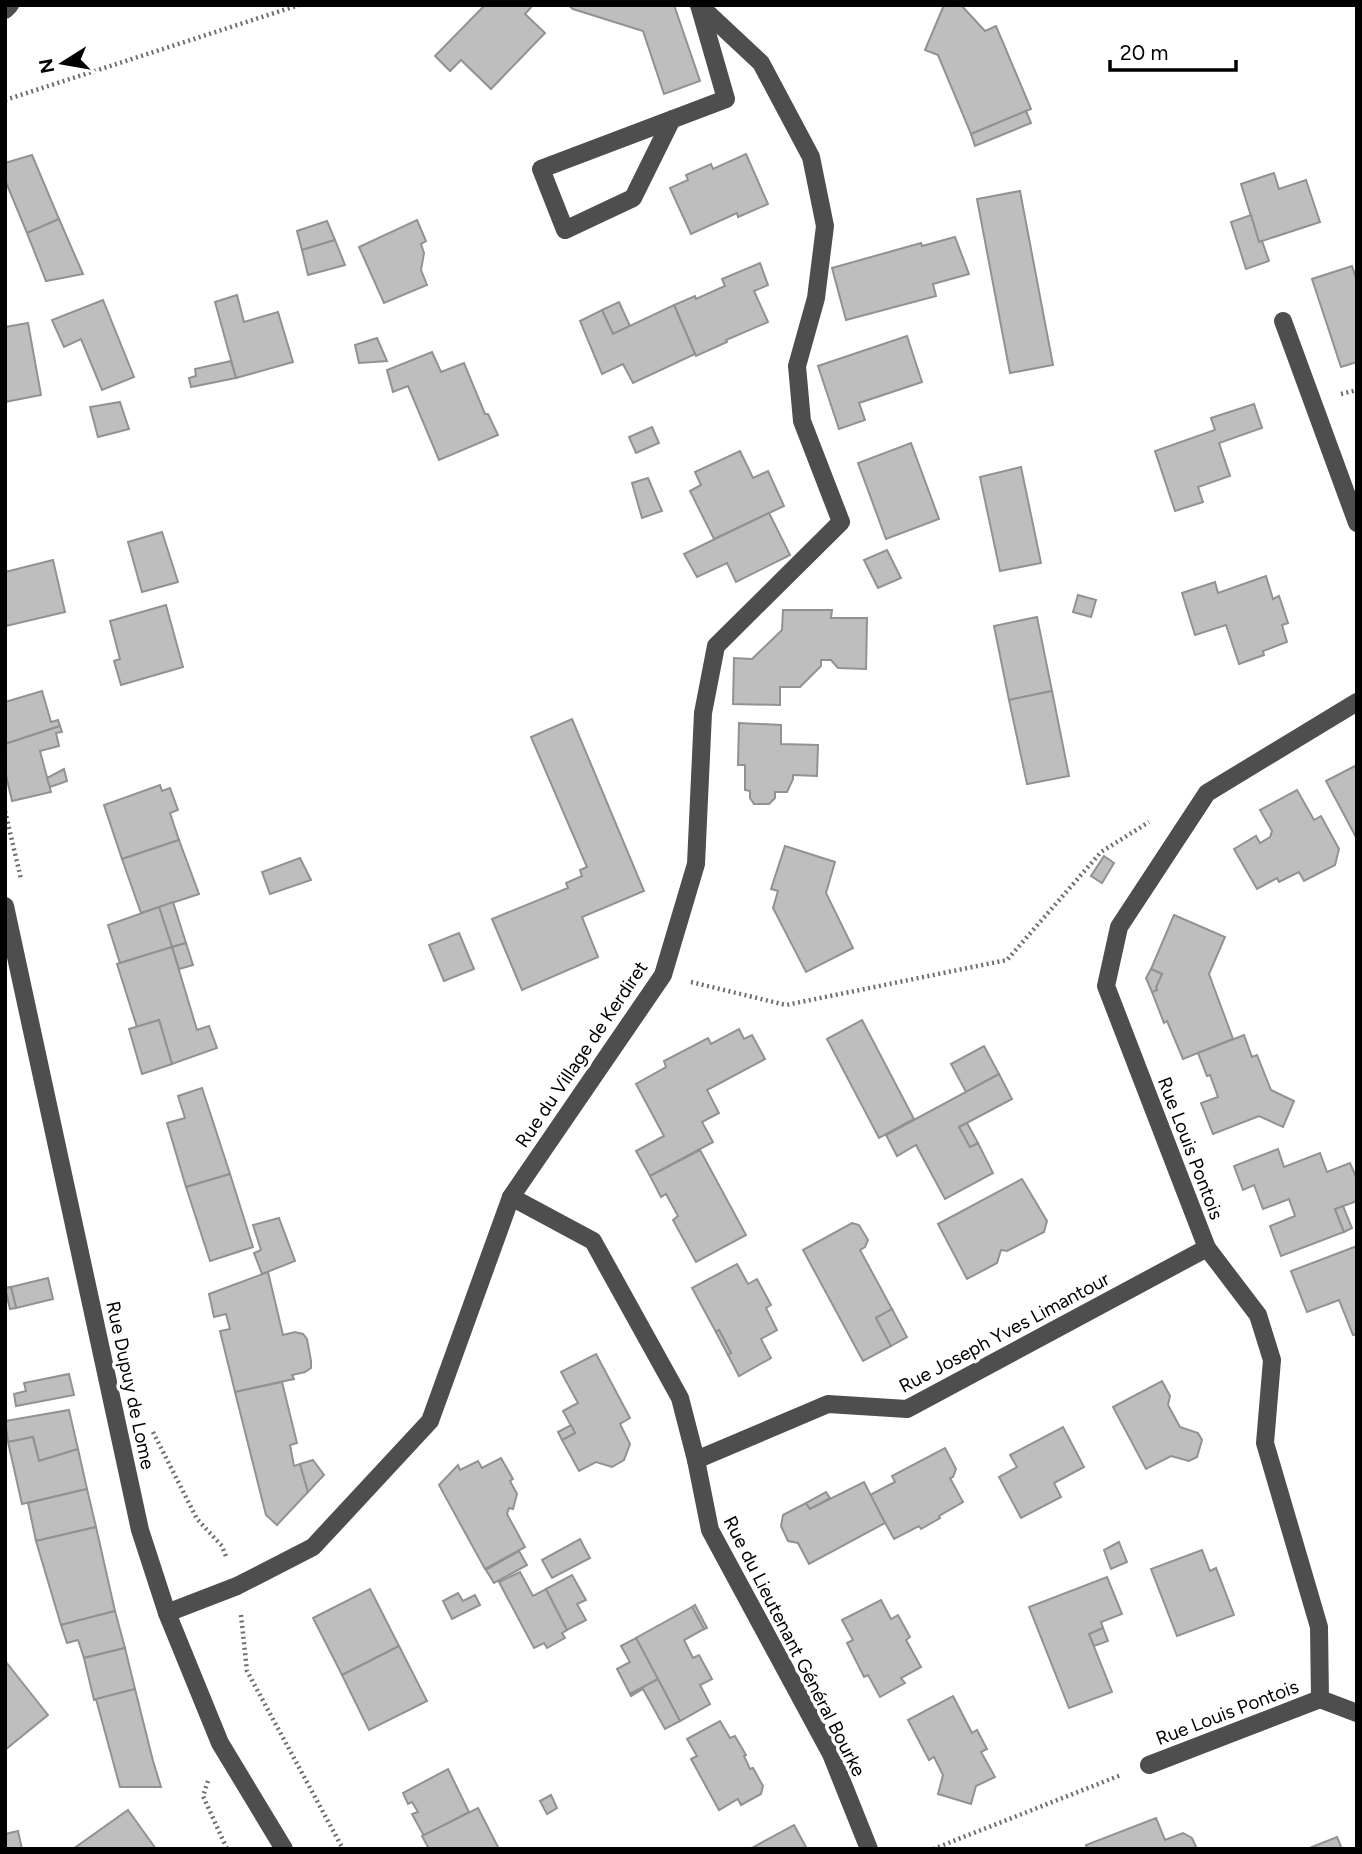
<svg xmlns="http://www.w3.org/2000/svg" width="1362" height="1854" viewBox="0 0 1362 1854" font-family="Figtree,sans-serif">
	<style>
		.building { fill: #bebebe; stroke: #929292; stroke-width: 2 }
		.lines { fill: none; stroke-linecap: round; stroke-linejoin: round }
		.path { stroke: #707070; stroke-width: 4.5; stroke-dasharray: 2 3.5; stroke-linecap: butt }
		.minor { stroke: #4e4e4e; stroke-width: 18 }
		.labels { text-anchor: middle; stroke-width: 7; stroke-linejoin: round; paint-order: stroke }
		.street-label { font-size: 19px; fill: #000; stroke: #fff }
	</style>
	<rect width="100%" height="100%" fill="#fff"/>
	<!-- building -->
	<g class="building">
		<path d="M485,5H533L525,14L545,33L491,89L461,60L450,71L435,56Z"/>
		<path d="M568,5H674L700,81L664,94L643,31L573,9Z"/>
		<path d="M944,5H961L985,31L996,26L1031,109L971,134L938,55L925,50Z"/>
		<path d="M1026,111L1031,123L975,146L971,134Z"/>
		<path d="M746,154L768,204L738,217L737,213L691,234L670,188L688,180L686,175L711,164L713,169Z"/>
		<path d="M32,155L59,219L27,233L5,180V163Z"/>
		<path d="M1274,173L1279,189L1306,180L1320,222L1259,242L1241,184Z"/>
		<path d="M1020,191L1053,365L1010,373L977,199Z"/>
		<path d="M1251,215L1259,242L1262,241L1269,261L1246,269L1231,222Z"/>
		<path d="M59,219L83,274L46,281L27,233Z"/>
		<path d="M417,220L426,241L421,244L424,253L421,270L427,285L384,303L359,247Z"/>
		<path d="M327,221L335,240L302,250L297,231Z"/>
		<path d="M955,237L969,274L933,284L936,296L846,320L832,268L921,243L922,246Z"/>
		<path d="M335,240L345,265L308,275L302,250Z"/>
		<path d="M760,263L768,285L754,291L768,322L726,340L727,342L696,356L674,305L695,296L696,299L725,286L722,279Z"/>
		<path d="M1352,266L1357,281V362L1341,367L1312,279Z"/>
		<path d="M237,295L244,322L278,312L293,362L236,378L215,302Z"/>
		<path d="M103,300L134,377L102,390L81,339L64,347L52,320Z"/>
		<path d="M619,302L630,326L613,334L602,310Z"/>
		<path d="M674,305L695,354L633,383L623,364L602,374L580,321L602,310L613,334Z"/>
		<path d="M28,323L41,395L5,402V327Z"/>
		<path d="M907,336L922,382L859,403L865,420L839,429L818,366Z"/>
		<path d="M377,338L387,361L359,363L355,345Z"/>
		<path d="M432,352L441,372L464,363L485,414H488L498,435L439,460L408,386L393,392L387,370Z"/>
		<path d="M231,361L236,378L191,387L189,378L196,376L195,369Z"/>
		<path d="M120,402L129,429L98,437L90,407Z"/>
		<path d="M1254,404L1262,428L1219,443L1230,476L1198,487L1203,502L1175,511L1155,451L1215,430L1211,418Z"/>
		<path d="M652,427L659,443L636,453L629,437Z"/>
		<path d="M911,443L939,519L886,539L858,463Z"/>
		<path d="M740,451L753,478L768,471L784,506L714,539L690,491L701,485L695,472Z"/>
		<path d="M1021,467L1041,563L1000,571L980,477Z"/>
		<path d="M648,478L662,511L642,518L632,483Z"/>
		<path d="M769,513L790,555L736,582L727,563L697,577L684,554Z"/>
		<path d="M162,532L178,582L142,592L128,542Z"/>
		<path d="M887,550L901,578L878,588L864,560Z"/>
		<path d="M53,560L65,612L6,626L5,572Z"/>
		<path d="M1266,576L1273,599L1279,596L1288,623L1282,625L1287,642L1263,651L1264,655L1239,664L1226,625L1195,635L1182,593L1215,582L1218,593Z"/>
		<path d="M1078,595L1096,600L1091,617L1073,612Z"/>
		<path d="M166,605L183,667L121,685L114,661L120,659L110,621Z"/>
		<path d="M783,610H832L831,618H867L866,669L838,668L831,660H821V666L800,687H780V705L733,704L734,658L752,659L782,630Z"/>
		<path d="M1037,617L1052,691L1009,700L994,626Z"/>
		<path d="M42,691L51,722L58,720L60,726L5,744V702Z"/>
		<path d="M1052,691L1069,776L1027,784L1009,700Z"/>
		<path d="M572,719L644,891L582,917L598,957L522,990L492,919L568,888L566,883L582,876L580,870L587,867L531,737Z"/>
		<path d="M739,723L781,725V744L818,745L817,776L793,775V779L787,792H775V798L769,804H754L750,798V791L745,790V765H738Z"/>
		<path d="M60,726L62,732L56,733L59,746L40,751L51,792L12,801L5,771V744Z"/>
		<path d="M1357,765V839L1326,781Z"/>
		<path d="M64,769L67,781L50,787L47,778Z"/>
		<path d="M160,785L162,791L170,788L178,810L170,813L179,840L122,859L104,805Z"/>
		<path d="M1297,790L1314,820L1321,816L1339,849L1335,865L1304,881L1299,872L1279,882L1277,878L1257,889L1234,849L1256,836L1260,843L1270,837L1272,831L1260,810Z"/>
		<path d="M179,840L199,894L141,913L122,859Z"/>
		<path d="M785,846L835,862L826,893L853,948L806,972L773,908L778,891L771,889Z"/>
		<path d="M1104,856L1114,863L1102,883L1091,876Z"/>
		<path d="M300,858L311,880L270,894L262,872Z"/>
		<path d="M173,902L186,943L172,947L159,907Z"/>
		<path d="M159,907L172,947L120,963L108,925Z"/>
		<path d="M1174,915L1225,937L1209,974L1233,1039L1183,1059L1167,1021L1164,1023L1152,992L1157,990L1156,987L1162,974L1151,969Z"/>
		<path d="M459,933L474,969L444,981L429,945Z"/>
		<path d="M186,943L193,965L179,969L172,947Z"/>
		<path d="M172,947L197,1030L209,1026L217,1048L172,1064L159,1020L137,1027L117,964Z"/>
		<path d="M1151,969L1162,974L1156,987L1157,990L1152,992L1146,978Z"/>
		<path d="M159,1020L172,1064L142,1074L129,1029Z"/>
		<path d="M862,1020L914,1119L879,1138L827,1039Z"/>
		<path d="M739,1029L744,1039L752,1035L765,1059L707,1090L719,1113L702,1122L713,1142L650,1176L636,1151L664,1136L636,1084L666,1067L664,1061L708,1038L711,1044Z"/>
		<path d="M1244,1035L1252,1057L1257,1055L1271,1090L1294,1101L1283,1127L1259,1116L1213,1134L1201,1103L1218,1097L1210,1075L1207,1076L1198,1053Z"/>
		<path d="M984,1046L999,1074L966,1092L951,1064Z"/>
		<path d="M999,1074L1012,1099L959,1127L970,1147L978,1143L993,1173L945,1199L916,1145L897,1156L886,1135Z"/>
		<path d="M202,1088L230,1174L186,1187L167,1123L185,1118L178,1096Z"/>
		<path d="M967,1123L978,1143L970,1147L959,1127Z"/>
		<path d="M1278,1149L1284,1167L1320,1153L1327,1172L1350,1163L1357,1179V1201L1335,1209L1344,1232L1281,1256L1270,1226L1295,1216L1289,1199L1263,1209L1254,1185L1243,1190L1234,1166Z"/>
		<path d="M700,1150L746,1235L696,1262L673,1220L678,1216L666,1194L661,1197L650,1176Z"/>
		<path d="M230,1174L253,1247L210,1261L186,1187Z"/>
		<path d="M1022,1179L1047,1221L1044,1232L1007,1251L1001,1250L997,1263L967,1279L938,1224Z"/>
		<path d="M1343,1206L1352,1228L1344,1232L1335,1209Z"/>
		<path d="M279,1218L295,1261L262,1274L254,1253L261,1250L253,1225Z"/>
		<path d="M852,1223L859,1225L868,1240L865,1247L860,1250L892,1309L876,1318L891,1346L863,1361L803,1250Z"/>
		<path d="M1357,1246V1334L1353,1335L1339,1300L1307,1312L1291,1271Z"/>
		<path d="M737,1264L748,1284L757,1279L771,1305L766,1308L777,1330L761,1339L771,1358L739,1376L728,1355L731,1353L719,1330L716,1332L692,1288Z"/>
		<path d="M268,1272L283,1335L295,1332L303,1334L307,1339L311,1361V1368L305,1372L292,1375L294,1379L235,1392L220,1331L230,1329L226,1314L214,1317L209,1294Z"/>
		<path d="M48,1278L53,1299L16,1308L11,1287Z"/>
		<path d="M11,1287L16,1308L10,1309L5,1288Z"/>
		<path d="M892,1309L907,1337L891,1346L876,1318Z"/>
		<path d="M719,1330L731,1353L728,1355L716,1332Z"/>
		<path d="M596,1354L630,1418L620,1424L630,1444L624,1460L612,1467L596,1462L579,1471L562,1440L575,1433L563,1411L578,1403L561,1372Z"/>
		<path d="M69,1374L74,1395L16,1406L14,1394L26,1391L24,1383Z"/>
		<path d="M1162,1381L1170,1396L1168,1405L1180,1427L1198,1433L1202,1440L1197,1457L1189,1461L1171,1456L1146,1469L1113,1407Z"/>
		<path d="M282,1382L297,1443L290,1445L294,1466L300,1464L308,1492L277,1525L266,1515L235,1392Z"/>
		<path d="M69,1410L78,1449L39,1461L33,1437L8,1442L5,1421Z"/>
		<path d="M571,1425L575,1433L562,1440L558,1432Z"/>
		<path d="M1063,1427L1084,1467L1054,1483L1061,1497L1021,1518L999,1477L1017,1467L1010,1455Z"/>
		<path d="M33,1437L39,1461L78,1449L87,1489L22,1504L8,1442Z"/>
		<path d="M945,1448L956,1469L953,1477L950,1478L963,1502L939,1516L940,1518L921,1529L919,1526L894,1539L870,1495L895,1482L892,1476Z"/>
		<path d="M501,1458L513,1479L510,1481L517,1494L513,1509L509,1508L507,1514L525,1547L485,1569L439,1485L458,1465L460,1470L478,1461L482,1468Z"/>
		<path d="M313,1460L324,1475L308,1492L300,1464Z"/>
		<path d="M864,1482L885,1523L809,1564L798,1543L788,1541L781,1526L783,1515L806,1503L810,1509Z"/>
		<path d="M87,1489L96,1527L36,1541L28,1503Z"/>
		<path d="M826,1492L830,1498L810,1509L806,1503Z"/>
		<path d="M96,1527L115,1611L61,1625L36,1541Z"/>
		<path d="M580,1539L590,1558L552,1578L542,1560Z"/>
		<path d="M1119,1542L1127,1562L1111,1569L1104,1550Z"/>
		<path d="M1202,1550L1210,1571L1216,1568L1234,1615L1177,1636L1151,1569Z"/>
		<path d="M519,1551L527,1565L494,1583L486,1570Z"/>
		<path d="M520,1572L533,1596L546,1589L567,1630L562,1633L565,1638L547,1648L544,1643L534,1648L499,1582Z"/>
		<path d="M572,1575L586,1600L577,1604L586,1620L567,1630L546,1589Z"/>
		<path d="M1107,1577L1122,1614L1101,1622L1103,1628L1089,1634L1112,1692L1069,1708L1029,1607Z"/>
		<path d="M370,1589L399,1646L342,1675L313,1618Z"/>
		<path d="M458,1593L463,1601L475,1595L480,1605L452,1619L443,1601Z"/>
		<path d="M881,1600L891,1619L898,1615L910,1637L906,1640L921,1667L901,1678L905,1683L880,1697L868,1675L864,1677L847,1643L853,1640L842,1620Z"/>
		<path d="M695,1605L707,1628L704,1629L692,1607Z"/>
		<path d="M692,1607L704,1629L684,1640L693,1658L699,1655L712,1679L700,1685L710,1704L680,1721L636,1638Z"/>
		<path d="M115,1611L125,1648L84,1658L78,1640L67,1643L61,1625Z"/>
		<path d="M1103,1628L1108,1641L1094,1646L1089,1634Z"/>
		<path d="M636,1638L658,1679L630,1694L617,1669L630,1662L621,1646Z"/>
		<path d="M399,1646L427,1701L369,1730L342,1675Z"/>
		<path d="M125,1648L135,1689L94,1700L84,1658Z"/>
		<path d="M6,1662L48,1715L5,1750V1663Z"/>
		<path d="M658,1679L680,1721L665,1729L643,1689L631,1696L630,1694Z"/>
		<path d="M135,1689L153,1761L161,1787H120L96,1699Z"/>
		<path d="M953,1696L972,1733L977,1730L987,1749L981,1752L995,1777L976,1786L971,1804L938,1794L943,1775L934,1757L929,1760L908,1720Z"/>
		<path d="M720,1721L730,1738L735,1736L746,1755L744,1756L750,1769L753,1768L763,1786L761,1794L741,1805L738,1799L719,1810L691,1759L697,1756L687,1739Z"/>
		<path d="M448,1769L469,1812L424,1836L412,1814L418,1812L412,1802L408,1804L403,1793Z"/>
		<path d="M551,1795L557,1808L547,1814L540,1801Z"/>
		<path d="M478,1808L499,1849H429L422,1836Z"/>
		<path d="M128,1810L156,1849H73Z"/>
		<path d="M1156,1818L1165,1840L1183,1833L1192,1838L1197,1849H1087L1086,1845Z"/>
		<path d="M794,1825L807,1849H750Z"/>
		<path d="M18,1831L22,1849H5V1834Z"/>
		<path d="M1337,1837L1342,1849H1307Z"/>
	</g>
	<g class="lines">
		<!-- path -->
		<g class="path">
			<path d="M5,100L299,5"/>
			<path d="M1341,394L1357,390"/>
			<path d="M5,811L21,879"/>
			<path d="M691,982L786,1005L1007,960L1101,852L1149,822"/>
			<path d="M153,1432L197,1519L222,1546L227,1559"/>
			<path d="M241,1615L247,1671L343,1849"/>
			<path d="M208,1781L203,1796L227,1849"/>
			<path d="M933,1849L1121,1775"/>
		</g>
		<!-- minor -->
		<g class="minor">
			<path d="M5,10L10,5"/>
			<path d="M672,119L633,198L565,230L541,169L726,99L699,5"/>
			<path d="M1283,321L1357,523"/>
			<path d="M1357,702L1207,793L1119,927L1106,986L1207,1248L1258,1315L1272,1360L1265,1443L1319,1627L1320,1699L1357,1713"/>
			<path d="M5,906L140,1530L167,1613L220,1743L284,1849"/>
			<path d="M511,1197L593,1241L680,1398L696,1460L710,1530L831,1754L869,1849"/>
			<path d="M696,1460L828,1404L907,1409L1207,1248"/>
			<path d="M167,1613L237,1586L313,1547L430,1421L511,1197L663,975L696,864L703,713L716,646L841,522L802,421L797,366L816,298L825,226L811,157L761,63L699,5"/>
			<path d="M1149,1765L1320,1699"/>
		</g>
	</g>
	<g class="labels">
		<!-- street labels -->
		<g class="street-label">
			<text transform="translate(581 1054) rotate(-56)" y="7">Rue du Village de Kerdiret</text>
			<text transform="translate(1191 1148) rotate(69)" y="7">Rue Louis Pontois</text>
			<text transform="translate(1004 1332) rotate(-28)" y="7">Rue Joseph Yves Limantour</text>
			<text transform="translate(131 1385) rotate(78)" y="7">Rue Dupuy de Lome</text>
			<text transform="translate(795 1646) rotate(63)" y="7">Rue du Lieutenant Général Bourke</text>
			<text transform="translate(1227 1712) rotate(-21)" y="7">Rue Louis Pontois</text>
		</g>
	</g>
	<!-- border -->
	<rect width="1362" height="1854" fill="none" stroke="#000000" stroke-width="14"/>
	<!-- north arrow -->
	<g transform="translate(63 63) rotate(259)" stroke="#ffffff" stroke-width="5" paint-order="stroke">
	<path d="M0-5L12 26L0 18L-12 26Z" fill="#000000"/>
	<text y="-10" font-size="19" font-weight="bold" text-anchor="middle" fill="#000000">N</text>
	</g>
	<!-- scale -->
	<path d="M1110 60v10h126v-10" fill="none" stroke="#000000" stroke-width="3.5"/>
	<text x="1120" y="60" font-size="21" fill="#000000" stroke="#ffffff" stroke-width="5" paint-order="stroke">20 m</text>
</svg>
